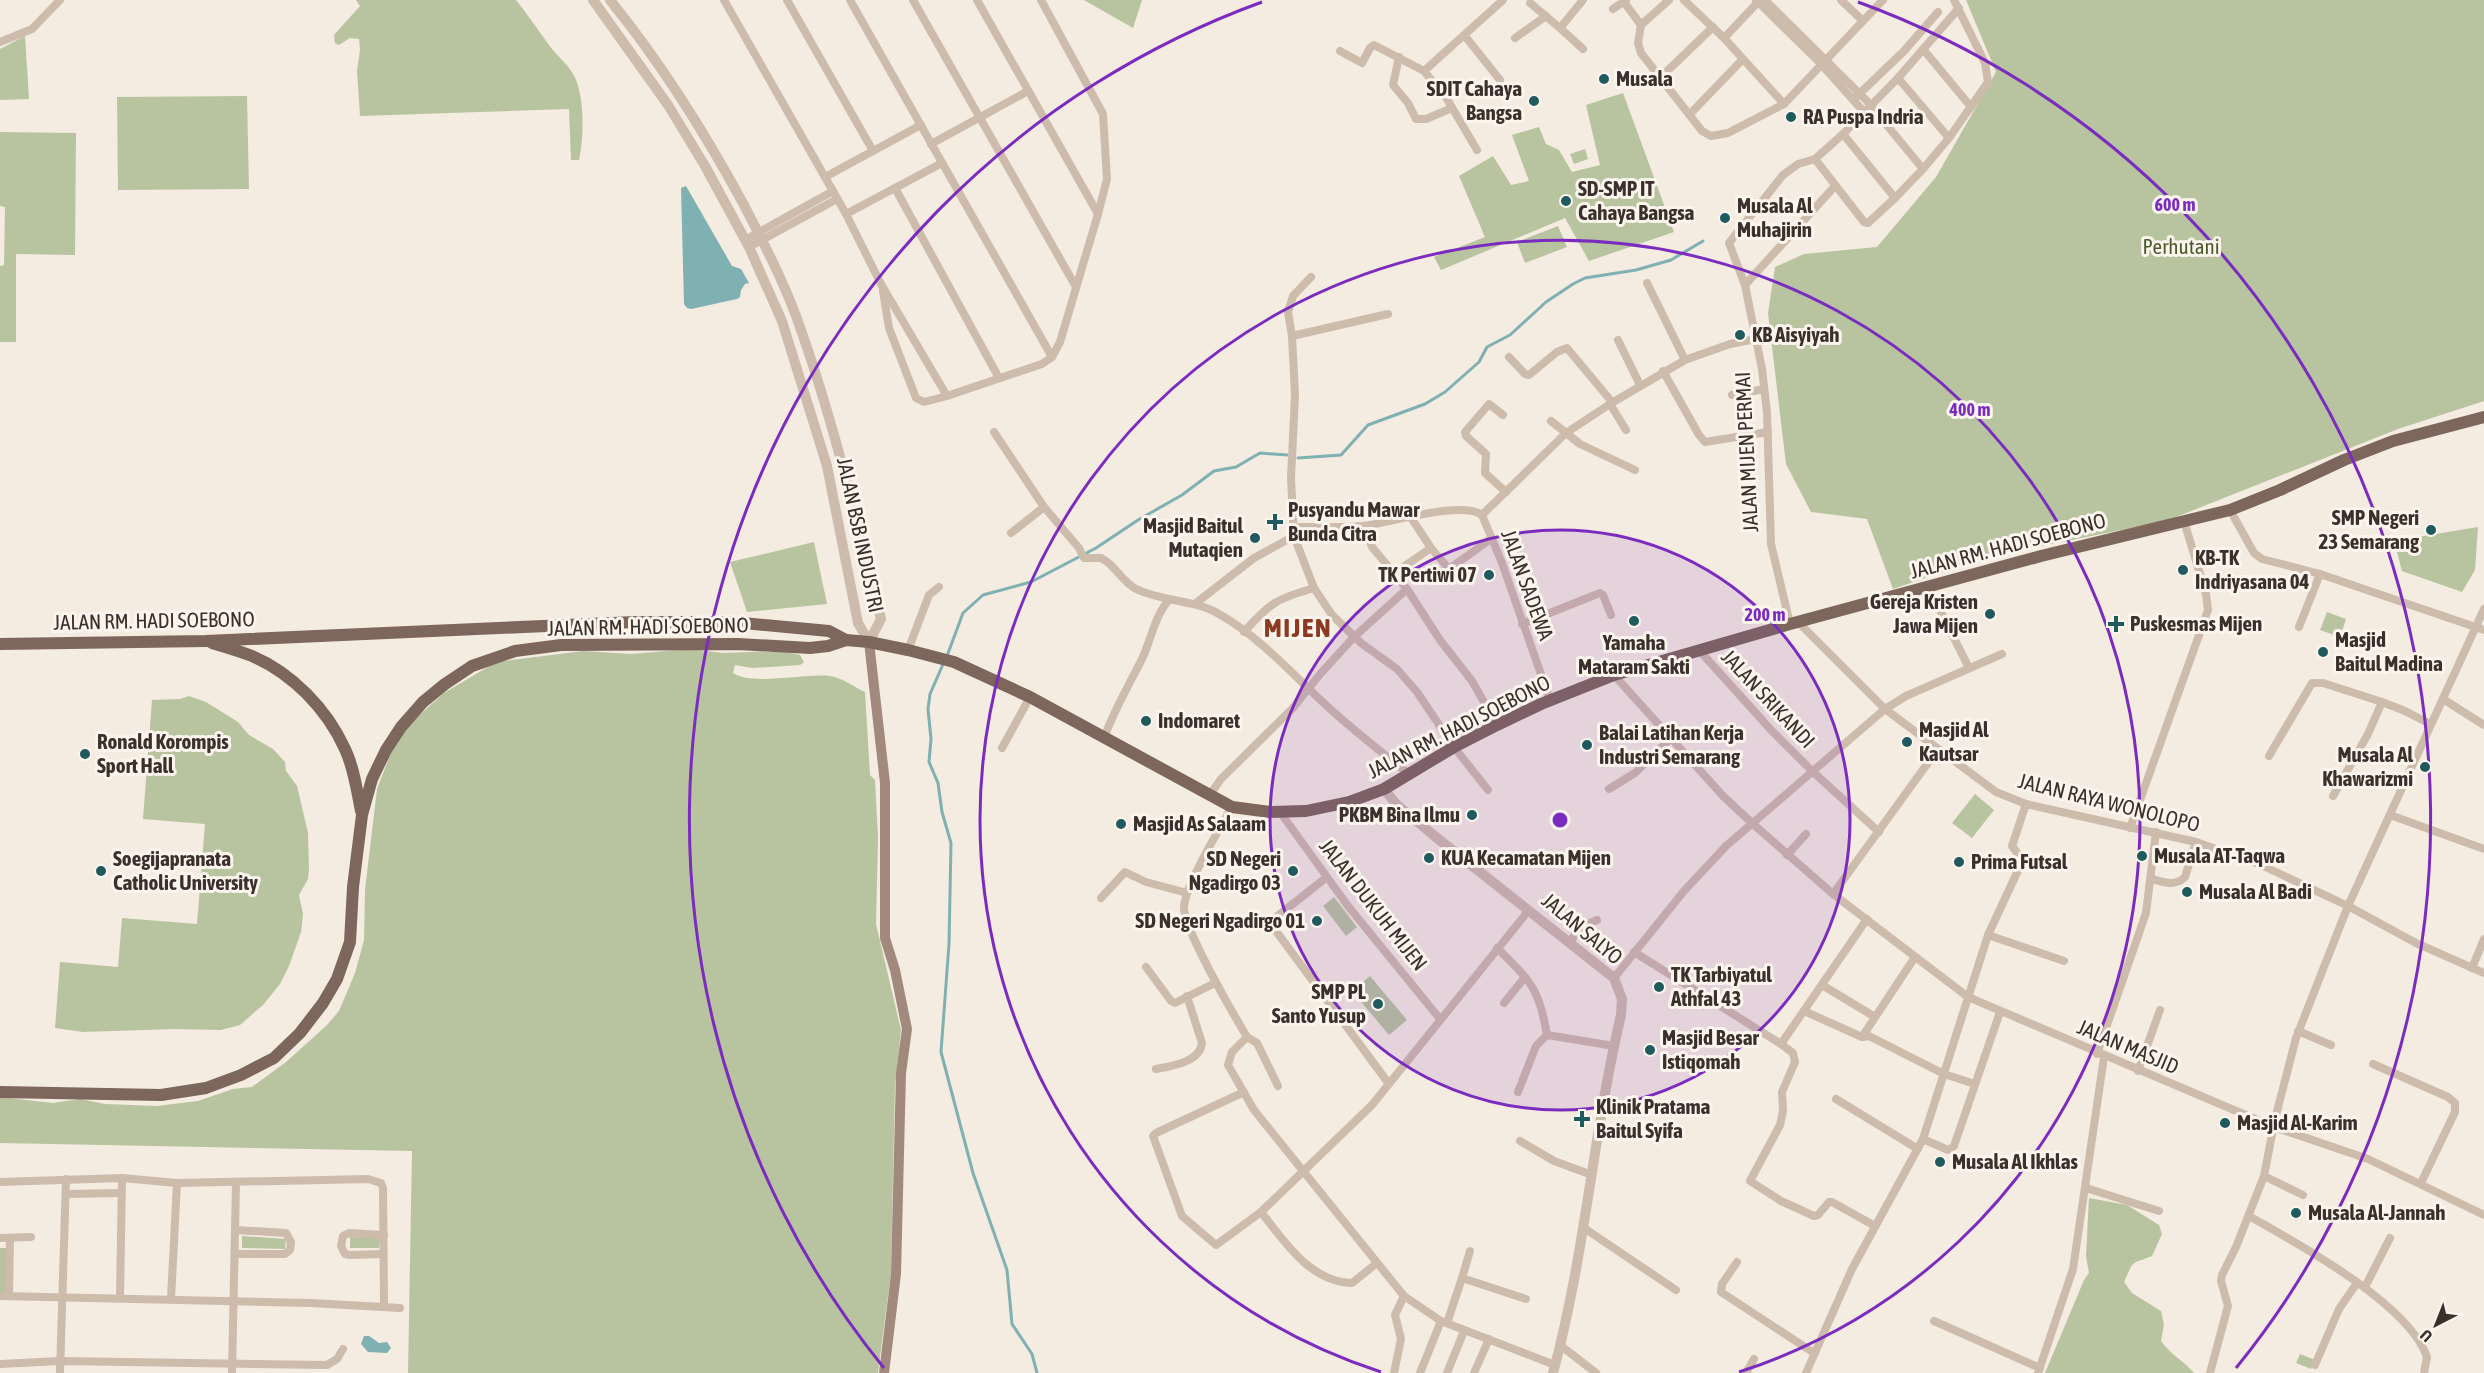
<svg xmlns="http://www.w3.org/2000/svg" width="2484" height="1373" viewBox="0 0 2484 1373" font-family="'Asap Condensed',sans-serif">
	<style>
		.green { fill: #b8c4a0 }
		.water { fill: #7fb0b2 }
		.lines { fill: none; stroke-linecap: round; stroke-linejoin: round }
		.stream { stroke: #7fb0b2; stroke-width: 3 }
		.minor { stroke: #cdbbac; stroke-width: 8 }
		.tertiary { stroke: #cdbbac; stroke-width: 10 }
		.secondary { stroke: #a18a7d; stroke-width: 10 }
		.primary { stroke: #7d675c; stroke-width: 12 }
		.ring { fill: none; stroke: #7b2cbf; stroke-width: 3 }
		.poi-dot { fill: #1f5a5e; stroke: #fbf5ee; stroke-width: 2 }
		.labels { text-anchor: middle; stroke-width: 6; stroke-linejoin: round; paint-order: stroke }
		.poi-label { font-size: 21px; font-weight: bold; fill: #3b302b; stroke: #fbf5ee; text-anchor: start }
		.park-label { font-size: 21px; fill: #4a5a2e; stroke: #fbf5ee }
		.street-label { font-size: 21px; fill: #3b302b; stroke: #fbf5ee }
		.district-label { font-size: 27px; font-weight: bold; letter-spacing: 1.5px; fill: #8c3b22; stroke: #fbf5ee }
		.centre { fill: #7b2cbf; stroke: #fbf5ee; stroke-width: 3 }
		.ring-label { font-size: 18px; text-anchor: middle; font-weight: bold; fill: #7b2cbf; stroke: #fbf5ee; stroke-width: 6; stroke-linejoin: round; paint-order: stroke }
	</style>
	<rect width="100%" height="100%" fill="#f4ebe1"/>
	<!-- green -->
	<g class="green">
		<path d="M356,0H516C528,15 538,30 549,45C556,55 567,63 573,74C585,93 584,138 579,160H571L569,109L360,116L357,71L360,50L359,39L350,38L339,45L335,43L334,35L360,6Z"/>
		<path d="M1084,0H1142L1133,28Z"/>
		<path d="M1966,0H2484V401L2398,429L2166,521L1987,557L1893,589L1867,519L1811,512L1786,464L1768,313L1775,267L1804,254L1877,247L1936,177L1996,72Z"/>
		<path d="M25,36L29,99L0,100V49Z"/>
		<path d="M1623,93L1674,232L1589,261L1565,218L1441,270L1434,257L1485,237L1459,176L1493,156L1511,185L1529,181L1512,135L1539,127L1546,144L1559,150L1572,172L1600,165L1586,105Z"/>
		<path d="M247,96L249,189L118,190L117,97Z"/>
		<path d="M0,132L76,133L75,255L16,254V342H0V266L4,265L5,207L0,206Z"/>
		<path d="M1585,149L1588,159L1574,164L1570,154Z"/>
		<path d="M1558,226L1567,247L1525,263L1517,242Z"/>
		<path d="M2478,527L2475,570L2462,592L2402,571L2394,541Z"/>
		<path d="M814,542L827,604L747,612L730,562Z"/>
		<path d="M2327,612L2346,619L2340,637L2320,630Z"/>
		<path d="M690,649L723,653L782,651L800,655L804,662L800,665L752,668L735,665L733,673C751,686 808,673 830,676C843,678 854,687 865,692L870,775L875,780L878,838L876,924L901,1030L895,1086L891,1273L878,1373H408L412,1151L0,1143V1097L53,1103L80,1099L105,1104L157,1106L198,1101L233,1089L252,1087L286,1062L327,1025L339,1011L355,973L364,940L365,890L377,789L392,750L405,728L444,693L496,662L583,651L631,654Z"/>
		<path d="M189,696L206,702L238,722L249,735L273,749L285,762L286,771L297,786L308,833L309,870L308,879L299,895L303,914L301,932L289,966L280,984L263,1005L240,1025L221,1030L175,1029L83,1032L55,1028L60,962L118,967L122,918L197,924L205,824L143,819L152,700L180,699Z"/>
		<path d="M1975,794L1994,810L1972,838L1952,823Z"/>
		<path d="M1334,897L1357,927L1346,936L1323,906Z"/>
		<path d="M1370,976L1407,1020L1389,1035L1352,991Z"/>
		<path d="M2089,1198L2127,1205L2159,1225L2162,1234L2152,1256C2130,1265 2135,1258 2124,1282L2132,1293L2161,1311L2164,1325L2161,1341C2170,1354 2184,1361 2194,1373H2045L2084,1280L2089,1273L2086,1256Z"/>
		<path d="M242,1236L286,1239L285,1249L242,1248Z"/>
		<path d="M350,1237L380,1238L379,1248H350Z"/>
		<path d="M0,1248H7L6,1294H0Z"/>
		<path d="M2300,1354L2315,1360L2311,1369L2296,1363Z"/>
	</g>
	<!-- water -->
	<g class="water">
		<path d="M686,186L732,266L741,269L749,283L745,284L741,290L740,297L737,299L691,309L687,308L684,304L681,188Z"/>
		<path d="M364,1336H369L379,1343L387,1342L391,1348L387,1353L368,1352L361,1344Z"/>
	</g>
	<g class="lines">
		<!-- stream -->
		<g class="stream">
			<path d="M1298,458L1341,455L1368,425L1425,404L1445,392L1479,362L1487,347L1510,335L1546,302L1573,284L1585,278L1636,270L1671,260L1703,241"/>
			<path d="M947,656L963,613L983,595L1031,582L1096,548L1138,520L1182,495L1214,471L1236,467L1260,453L1287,455"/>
			<path d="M944,662L930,694L928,709L931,739L929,762L938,783L942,812L951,843L949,944L941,1052L973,1173L1007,1270L1012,1324L1032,1354L1037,1373"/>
		</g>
		<!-- minor -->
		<g class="minor">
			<path d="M724,0L846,214L881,284L947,396L1042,364L1052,357L1060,342L1098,214L977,0"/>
			<path d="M787,0L873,151"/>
			<path d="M850,0L1052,357"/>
			<path d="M913,0L1076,287"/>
			<path d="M1041,0L1103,114L1107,179L1098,214"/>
			<path d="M1684,0L1724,38L1784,104"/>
			<path d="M1756,0L1822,65L1864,112"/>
			<path d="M1765,0L1866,100L1923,169L1949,138"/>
			<path d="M1841,0L1863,21"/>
			<path d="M1624,2L1641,25L1638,43L1641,53L1702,131L1711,136L1728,133L1784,104L1883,0"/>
			<path d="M1530,3L1560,28L1583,0"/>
			<path d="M1613,9L1626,0"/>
			<path d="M1641,25L1669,0"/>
			<path d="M1560,28L1583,49"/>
			<path d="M1465,36L1500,80"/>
			<path d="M1515,38L1546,16"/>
			<path d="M1724,38L1760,0"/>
			<path d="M0,42L32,29L60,0"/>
			<path d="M1923,49L1971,107"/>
			<path d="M1340,51L1362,63L1370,48L1374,45L1424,71"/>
			<path d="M1399,57L1393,85L1408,103L1416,119H1426L1452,108"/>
			<path d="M1660,78L1713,27"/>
			<path d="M1898,78L1949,138L1988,82L1985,63L1954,0"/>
			<path d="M1855,98L1904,51L1938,12"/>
			<path d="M1690,114L1743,59"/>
			<path d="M1843,134L1895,198L1923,169"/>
			<path d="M931,144L1028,91"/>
			<path d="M1477,150L1447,99L1424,71L1503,0"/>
			<path d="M1815,159L1864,222L1868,223L1895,198"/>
			<path d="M825,177L921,125"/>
			<path d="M895,188L999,378"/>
			<path d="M846,214L942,163"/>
			<path d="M745,240L833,191"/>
			<path d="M749,247L837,199"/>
			<path d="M1311,277L1293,296L1288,312L1292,336L1295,395L1291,478L1294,536L1314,588L1332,615L1361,643L1397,669L1417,692L1454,747L1488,790"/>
			<path d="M1647,283L1685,360"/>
			<path d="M1745,285L1835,186"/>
			<path d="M883,291L889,328L916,398L924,402L947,396"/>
			<path d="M1292,336L1388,314"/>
			<path d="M1618,340L1640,385"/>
			<path d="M1509,357L1525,374L1529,375L1557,352L1567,348L1612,402"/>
			<path d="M1663,371L1699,435L1705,442L1768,432"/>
			<path d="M1732,395L1764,389"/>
			<path d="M1610,404L1626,430"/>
			<path d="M1503,415L1489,404L1465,432L1466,436L1486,454L1485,473L1506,492"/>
			<path d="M1551,421L1580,444L1635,470"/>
			<path d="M994,432L1044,507L1079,548L1084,558H1101L1106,561C1117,569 1124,583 1136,589C1163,602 1193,599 1219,614C1260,637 1293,675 1327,706C1353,730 1381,752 1409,774"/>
			<path d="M2230,510L2254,553L2262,559L2320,574L2484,630"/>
			<path d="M1482,515L1566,433L1610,404L1685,360L1730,344L1756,339"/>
			<path d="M1482,515L1502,563L1550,700"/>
			<path d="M1410,516L1431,548"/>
			<path d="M1364,526L1372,547L1407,589L1440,640L1472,681L1497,725"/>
			<path d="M1293,527C1316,527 1340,528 1363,526C1388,523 1463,500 1482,515"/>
			<path d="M1011,533L1044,507"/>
			<path d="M1393,574L1431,548L1449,569L1492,538"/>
			<path d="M1929,588L1969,668"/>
			<path d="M1196,603L1254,558L1294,536"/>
			<path d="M1798,622L1885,709L1996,792L2026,804L2196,842L2259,864L2348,906L2416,943L2484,973"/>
			<path d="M1522,624L1600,593L1603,595L1611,615"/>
			<path d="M1790,624L1771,544L1767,412L1762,369L1745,285L1729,243L1783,175L1798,164L1815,159L1843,134L1898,78L1959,8"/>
			<path d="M2299,627L2320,574"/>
			<path d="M1244,632C1270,603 1276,599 1314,588"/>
			<path d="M908,650L929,595L939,587"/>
			<path d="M1699,650L1772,731L1812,771L1879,832"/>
			<path d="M1614,675L1723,796L1753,824L1833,894L1968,997L2274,1127L2368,1159L2484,1215"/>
			<path d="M2443,699L2484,725"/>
			<path d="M2382,702L2405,711L2430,724"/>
			<path d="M1104,738C1114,710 1129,685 1142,659C1151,640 1155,615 1169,600"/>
			<path d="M1002,748L1030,697"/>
			<path d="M2269,756L2312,683H2323L2382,702L2368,734L2333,796"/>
			<path d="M1609,789L1635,773L1670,739"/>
			<path d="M1209,796L1221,779L1292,709L1321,673L1354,637L1407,589"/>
			<path d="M1232,807C1219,830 1187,882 1184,906C1182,926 1234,1015 1247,1037L1232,1052L1228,1065L1254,1110L1404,1296L1441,1321L1555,1365"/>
			<path d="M1280,812L1348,906L1440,1019"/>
			<path d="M2390,815L2484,849"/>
			<path d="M2130,828L2208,610L2206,594L2184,521"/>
			<path d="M1787,855L1806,834"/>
			<path d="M1327,877L1275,918L1273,927L1389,1084"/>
			<path d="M2152,879C2164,882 2175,887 2185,877L2196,842"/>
			<path d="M1833,894L1938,749"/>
			<path d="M1101,898L1125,872L1146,882L1187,893"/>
			<path d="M1988,935L2064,961"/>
			<path d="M1569,942L1583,926L1597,920"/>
			<path d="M1497,948C1530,981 1539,987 1547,1035"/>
			<path d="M1634,952L1781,1044L1867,919"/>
			<path d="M1146,967L1171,1001L1175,1003L1215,983"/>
			<path d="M2472,968L2484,939"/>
			<path d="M1614,978L1684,891L1726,846L1885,709L1906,696L2002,654"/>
			<path d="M1822,985L1875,1017"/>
			<path d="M1504,1003L1525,977"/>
			<path d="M1804,1011L1862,1037L1869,1036L1944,1074L1975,1084"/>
			<path d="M2298,1031L2331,1045"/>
			<path d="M1247,1037L1257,1043L1278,1086"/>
			<path d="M1862,1037L1915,957"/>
			<path d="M1781,1044L1793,1053L1795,1062L1782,1092L1783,1111L1780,1125L1750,1181L1781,1201L1814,1216L1818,1215L1829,1202H1832L1875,1226"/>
			<path d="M2097,1054L2146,913L2156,832"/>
			<path d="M2373,1064L2448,1097L2455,1103V1112L2421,1183"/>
			<path d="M1156,1069C1172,1066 1200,1062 1202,1043L1187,996"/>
			<path d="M2138,1071L2160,1010"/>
			<path d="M1244,1092L1156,1133L1153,1136L1182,1216L1216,1245L1261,1212L1372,1105L1529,910"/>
			<path d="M1518,1092L1536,1046L1547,1035L1614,1046"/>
			<path d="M1836,1099L1918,1149"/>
			<path d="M1923,1139L1948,1150L1954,1146L2000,1012"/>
			<path d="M1520,1141L1554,1161L1592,1175"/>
			<path d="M2264,1176L2303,1195"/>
			<path d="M0,1182L122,1178L177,1183"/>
			<path d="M2086,1188L2159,1211"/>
			<path d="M66,1194L121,1193"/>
			<path d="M1261,1212C1285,1242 1310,1282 1352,1283L1377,1263"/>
			<path d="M2249,1216C2297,1243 2409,1304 2427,1357L2424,1373"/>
			<path d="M1584,1228L1676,1290"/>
			<path d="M236,1230L286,1233L291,1242L290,1250L285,1254H236"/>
			<path d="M0,1238L31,1237"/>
			<path d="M383,1254L350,1255L345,1254L341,1246L343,1236L349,1233L384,1235"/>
			<path d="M1737,1262L1722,1284L1721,1292L1814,1353"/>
			<path d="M1462,1278L1470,1251"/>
			<path d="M2365,1287L2390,1238"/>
			<path d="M0,1296L311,1303L400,1308"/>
			<path d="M9,1296L10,1238"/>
			<path d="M120,1297L122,1178"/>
			<path d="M171,1299L177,1183L368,1179L381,1183L383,1188L384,1305"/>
			<path d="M1934,1321L2040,1368"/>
			<path d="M1447,1323L1462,1278L1526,1299"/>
			<path d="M1560,1345L1596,1373"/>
			<path d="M0,1364L60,1361L327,1365L337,1359L343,1349"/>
			<path d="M2315,1365L2339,1309L2357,1283"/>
			<path d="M60,1373L66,1179"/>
			<path d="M232,1373L236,1183"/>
			<path d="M1394,1373L1401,1339L1395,1315L1404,1296"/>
			<path d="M1420,1373L1441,1321"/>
			<path d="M1447,1373L1464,1331"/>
			<path d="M1474,1373L1489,1339"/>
			<path d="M1746,1373L1754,1359"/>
			<path d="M1806,1373L1852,1269L1923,1139L1988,935L2021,864V858L2012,846L2026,804"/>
			<path d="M2038,1373L2073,1269L2104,1057"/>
			<path d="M2210,1373L2228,1306L2221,1281L2222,1275L2236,1247L2264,1176L2275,1119L2296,1038L2348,906L2484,609"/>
		</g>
		<!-- tertiary -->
		<g class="tertiary">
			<path d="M593,0L668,105L705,166L749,247L782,321L827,466L858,623L869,642"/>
			<path d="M610,0C662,64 705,133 744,205C763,242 782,278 796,316C832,415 856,517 881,619L869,642"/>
			<path d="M1384,789L1396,804L1432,834L1614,978L1622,999L1621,1015C1593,1133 1585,1256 1553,1373"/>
		</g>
		<!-- secondary -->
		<path class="secondary" d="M869,642L885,783V938L895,970L907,1029L901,1073L896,1274L884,1373"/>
		<!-- primary -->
		<g class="primary">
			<path d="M212,643C225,647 239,651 252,656C292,673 327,709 345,749C354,768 357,791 361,811"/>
			<path d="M0,644L206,641L635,622H733L829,631L846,640"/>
			<path d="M0,1092L161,1095L206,1088L241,1075L274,1058L300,1033L323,1003L337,979L350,942L353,887L362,815L372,779L386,750L401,727L423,702L445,684L472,666L515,651L561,645L738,644L810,648L828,646L846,640L869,642L908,650L954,662L1030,697L1232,807L1270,812L1306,811L1349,802L1384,789L1454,747L1497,725L1541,704L1614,675L1790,624L2041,556L2230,510L2280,490L2344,460L2393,441L2484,417"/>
		</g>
	</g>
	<!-- distance rings -->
	<circle cx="1560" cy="820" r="290" fill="#7b2cbf" fill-opacity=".12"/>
	<g class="ring">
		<circle cx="1560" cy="820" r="290"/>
		<path d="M1381 1372A580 580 0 1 1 1739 1372"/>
		<path d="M884 1368A870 870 0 0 1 1262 2M1858 2A870 870 0 0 1 2236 1368"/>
	</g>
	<!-- markers -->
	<g class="poi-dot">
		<circle cx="1604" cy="79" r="6"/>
		<circle cx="1534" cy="101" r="6"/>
		<circle cx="1791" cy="117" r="6"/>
		<circle cx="1566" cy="201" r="6"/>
		<circle cx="1725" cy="218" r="6"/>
		<circle cx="1740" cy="335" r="6"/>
		<path d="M1272 513h6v6h6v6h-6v6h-6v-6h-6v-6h6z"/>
		<circle cx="2431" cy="530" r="6"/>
		<circle cx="1255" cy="538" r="6"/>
		<circle cx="2183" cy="570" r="6"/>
		<circle cx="1489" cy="575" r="6"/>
		<circle cx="1990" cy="614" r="6"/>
		<circle cx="1634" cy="621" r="6"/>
		<path d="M2113 615h6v6h6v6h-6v6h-6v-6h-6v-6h6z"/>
		<circle cx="2323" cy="652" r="6"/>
		<circle cx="1146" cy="721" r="6"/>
		<circle cx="1907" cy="742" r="6"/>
		<circle cx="1587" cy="745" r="6"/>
		<circle cx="85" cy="754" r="6"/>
		<circle cx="2425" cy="767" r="6"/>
		<circle cx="1472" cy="815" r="6"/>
		<circle cx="1121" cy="824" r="6"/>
		<circle cx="2142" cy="856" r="6"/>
		<circle cx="1429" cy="858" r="6"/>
		<circle cx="1959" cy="862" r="6"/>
		<circle cx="101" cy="871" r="6"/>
		<circle cx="1293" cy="871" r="6"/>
		<circle cx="2187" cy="892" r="6"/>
		<circle cx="1317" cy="921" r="6"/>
		<circle cx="1659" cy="987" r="6"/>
		<circle cx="1378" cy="1004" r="6"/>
		<circle cx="1650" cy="1050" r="6"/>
		<path d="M1579 1110h6v6h6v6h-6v6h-6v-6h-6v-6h6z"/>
		<circle cx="2225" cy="1123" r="6"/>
		<circle cx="1940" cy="1162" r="6"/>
		<circle cx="2296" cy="1213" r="6"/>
	</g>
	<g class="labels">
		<!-- poi labels -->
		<g class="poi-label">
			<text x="1616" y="86">Musala</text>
			<text x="1522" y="96" text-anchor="end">SDIT Cahaya<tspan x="1522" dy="24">Bangsa</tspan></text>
			<text x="1803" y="124">RA Puspa Indria</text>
			<text x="1578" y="196">SD-SMP IT<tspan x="1578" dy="24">Cahaya Bangsa</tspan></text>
			<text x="1737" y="213">Musala Al<tspan x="1737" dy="24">Muhajirin</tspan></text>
			<text x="1752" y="342">KB Aisyiyah</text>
			<text x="1288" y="517">Pusyandu Mawar<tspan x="1288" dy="24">Bunda Citra</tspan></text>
			<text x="2419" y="525" text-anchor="end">SMP Negeri<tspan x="2419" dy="24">23 Semarang</tspan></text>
			<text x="1243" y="533" text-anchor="end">Masjid Baitul<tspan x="1243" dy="24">Mutaqien</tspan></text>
			<text x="2195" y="565">KB-TK<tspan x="2195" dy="24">Indriyasana 04</tspan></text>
			<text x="1477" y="582" text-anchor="end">TK Pertiwi 07</text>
			<text x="1978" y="609" text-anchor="end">Gereja Kristen<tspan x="1978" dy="24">Jawa Mijen</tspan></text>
			<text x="2130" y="631">Puskesmas Mijen</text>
			<text x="2335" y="647">Masjid<tspan x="2335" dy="24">Baitul Madina</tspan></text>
			<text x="1634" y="650" text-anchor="middle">Yamaha<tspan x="1634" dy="24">Mataram Sakti</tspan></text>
			<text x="1158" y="728">Indomaret</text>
			<text x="1919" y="737">Masjid Al<tspan x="1919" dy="24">Kautsar</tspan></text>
			<text x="1599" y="740">Balai Latihan Kerja<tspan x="1599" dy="24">Industri Semarang</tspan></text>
			<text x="97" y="749">Ronald Korompis<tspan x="97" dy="24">Sport Hall</tspan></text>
			<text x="2413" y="762" text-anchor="end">Musala Al<tspan x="2413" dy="24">Khawarizmi</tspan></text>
			<text x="1460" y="822" text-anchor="end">PKBM Bina Ilmu</text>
			<text x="1133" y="831">Masjid As Salaam</text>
			<text x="2154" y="863">Musala AT-Taqwa</text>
			<text x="1441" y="865">KUA Kecamatan Mijen</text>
			<text x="113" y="866">Soegijapranata<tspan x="113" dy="24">Catholic University</tspan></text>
			<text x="1281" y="866" text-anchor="end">SD Negeri<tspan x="1281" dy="24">Ngadirgo 03</tspan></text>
			<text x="1971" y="869">Prima Futsal</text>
			<text x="2199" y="899">Musala Al Badi</text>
			<text x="1305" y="928" text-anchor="end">SD Negeri Ngadirgo 01</text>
			<text x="1671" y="982">TK Tarbiyatul<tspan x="1671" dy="24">Athfal 43</tspan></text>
			<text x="1366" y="999" text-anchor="end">SMP PL<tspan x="1366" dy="24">Santo Yusup</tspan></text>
			<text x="1662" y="1045">Masjid Besar<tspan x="1662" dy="24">Istiqomah</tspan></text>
			<text x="1596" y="1114">Klinik Pratama<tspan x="1596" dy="24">Baitul Syifa</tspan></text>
			<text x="2237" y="1130">Masjid Al-Karim</text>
			<text x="1952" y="1169">Musala Al Ikhlas</text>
			<text x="2308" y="1220">Musala Al-Jannah</text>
		</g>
		<!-- park labels -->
		<g class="park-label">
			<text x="2181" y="254">Perhutani</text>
		</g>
		<!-- street labels -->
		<g class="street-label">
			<text transform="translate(1747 452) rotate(-93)" y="7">JALAN MIJEN PERMAI</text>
			<text transform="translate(860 535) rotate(78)" y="7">JALAN BSB INDUSTRI</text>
			<text transform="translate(2008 546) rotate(-15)" y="7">JALAN RM. HADI SOEBONO</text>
			<text transform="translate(1527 585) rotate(70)" y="7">JALAN SADEWA</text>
			<text transform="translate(154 621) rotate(-1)" y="7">JALAN RM. HADI SOEBONO</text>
			<text transform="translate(648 627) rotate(-1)" y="7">JALAN RM. HADI SOEBONO</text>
			<text transform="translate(1768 699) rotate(47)" y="7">JALAN SRIKANDI</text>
			<text transform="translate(1459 727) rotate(-27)" y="7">JALAN RM. HADI SOEBONO</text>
			<text transform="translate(2109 803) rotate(14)" y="7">JALAN RAYA WONOLOPO</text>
			<text transform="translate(1373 905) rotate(52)" y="7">JALAN DUKUH MIJEN</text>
			<text transform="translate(1582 929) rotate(40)" y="7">JALAN SALYO</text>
			<text transform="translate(2128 1047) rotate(23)" y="7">JALAN MASJID</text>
		</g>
		<!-- district labels -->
		<g class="district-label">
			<text x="1298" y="637">MIJEN</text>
		</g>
	</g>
	<circle cx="1560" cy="820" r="9" class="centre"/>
	<g class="ring-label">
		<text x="2175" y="211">600 m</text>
		<text x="1970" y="416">400 m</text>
		<text x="1765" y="621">200 m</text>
	</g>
	<!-- north arrow -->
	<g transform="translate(2436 1325) rotate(222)" stroke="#fbf5ee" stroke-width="4.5" paint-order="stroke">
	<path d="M0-4.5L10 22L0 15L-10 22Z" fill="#3b302b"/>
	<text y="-9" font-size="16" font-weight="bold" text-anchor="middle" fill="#3b302b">U</text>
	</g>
</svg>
